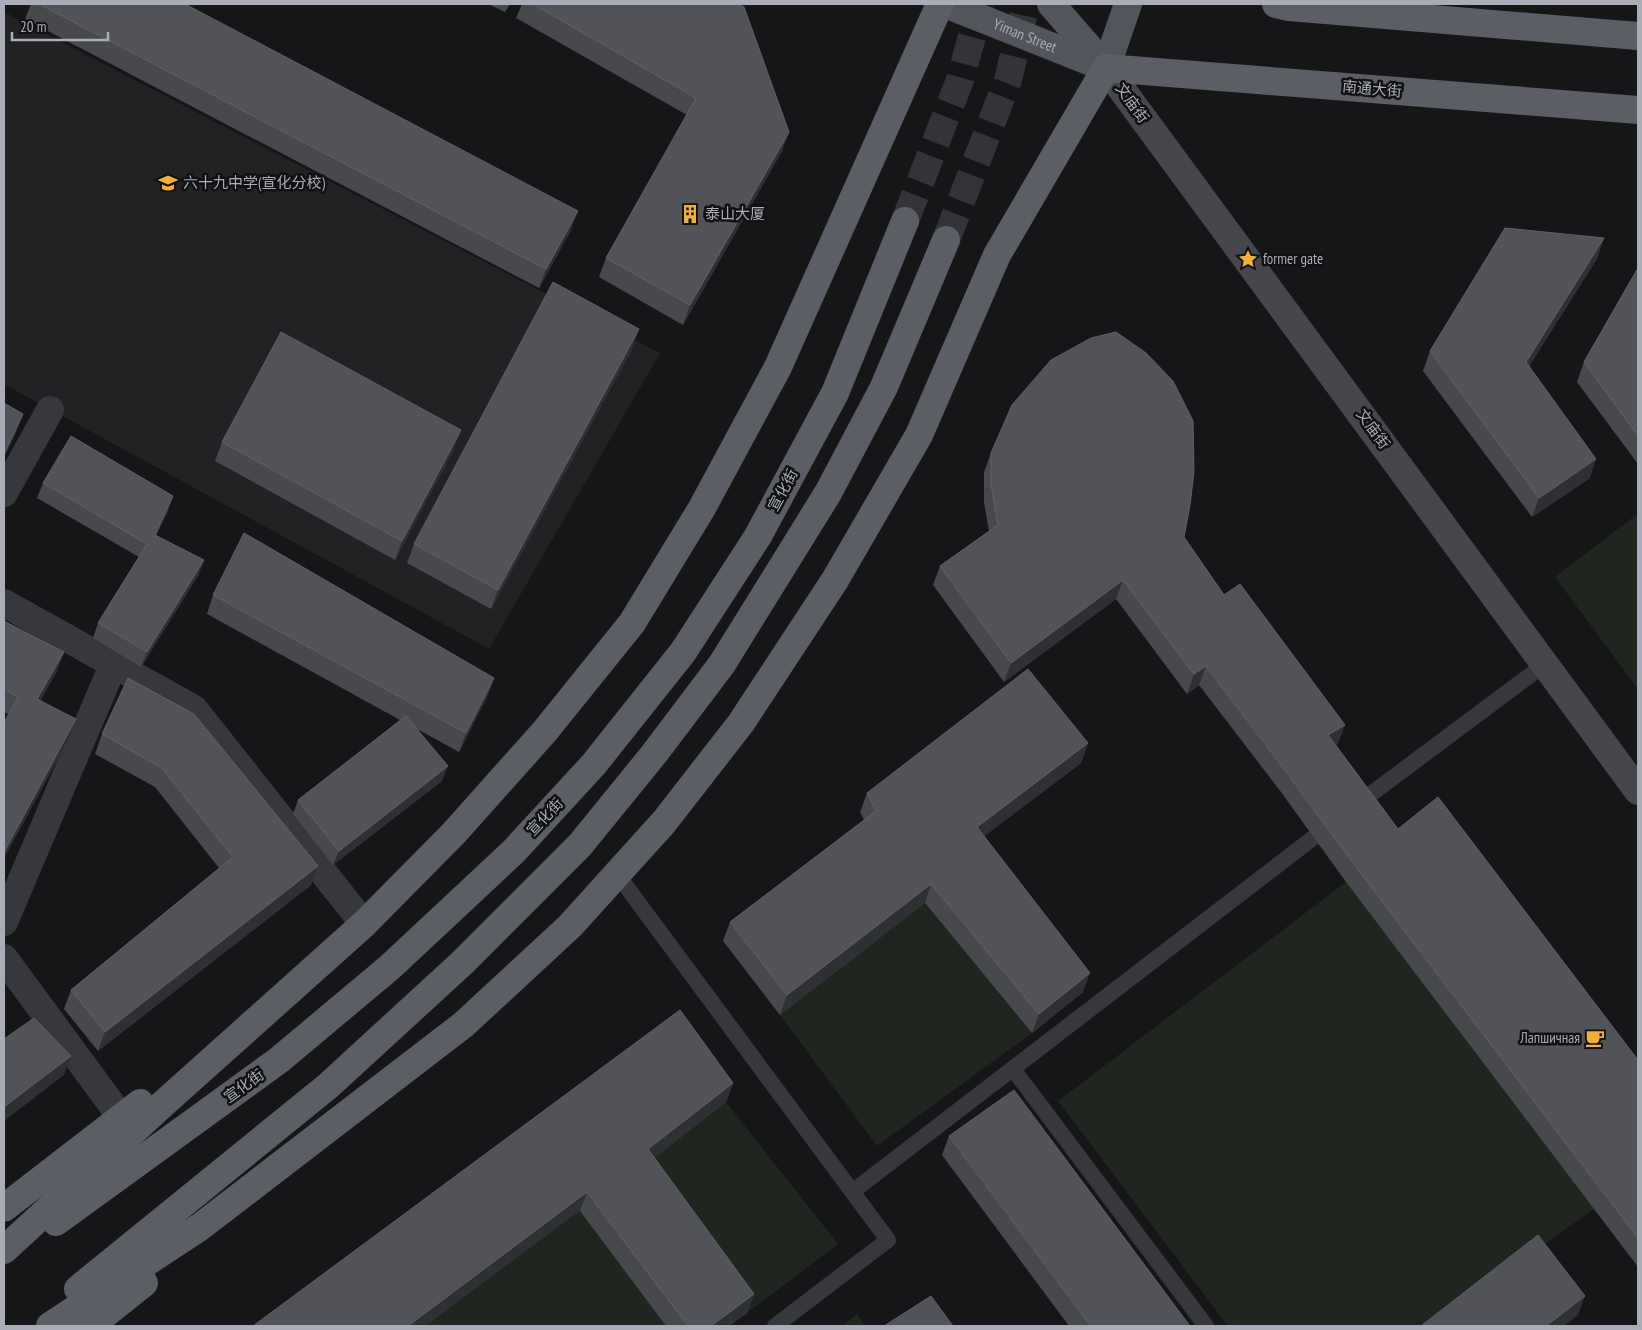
<svg xmlns="http://www.w3.org/2000/svg" width="1642" height="1330" viewBox="0 0 1642 1330" font-family="'PT Sans Narrow','Noto Sans SC',sans-serif">
	<style>
		.built { fill: #222225 }
		.green { fill: #1e261f }
		.lines { fill: none; stroke-linecap: round; stroke-linejoin: round }
		.primary-tunnel { stroke: #333438; stroke-width: 28; stroke-dasharray: 28 14; stroke-linecap: butt }
		.service { stroke: #37383d; stroke-width: 16 }
		.minor { stroke: #37383d; stroke-width: 28 }
		.secondary { stroke: #45474d; stroke-width: 28 }
		.primary { stroke: #53555c; stroke-width: 28 }
		.trunk { stroke: #5b5e65; stroke-width: 28 }
		.wall { fill: #47494d }
		.shaded-wall { fill: #2f3033 }
		.building { fill: #525359; stroke: #5f6168 }
		.labels { text-anchor: middle; stroke-width: 5; stroke-linejoin: round; paint-order: stroke }
		.street-label { font-size: 15px; fill: #a8adb8; stroke: #111113 }
		.poi-label { font-size: 15px; fill: #a8adb8; stroke: #111113; text-anchor: start }
	</style>
	<rect width="100%" height="100%" fill="#161618"/>
	<!-- built -->
	<path class="built" d="M4,12L660,353L489,649L4,384Z"/>
	<!-- green -->
	<g class="green">
		<path d="M1636,515L1638,519V689L1555,577Z"/>
		<path d="M1346,882L1594,1209L1531,1254L1438,1326H1228L1058,1101Z"/>
		<path d="M925,903L1032,1033L877,1146L780,1015Z"/>
		<path d="M726,1102L838,1244L747,1313L641,1168Z"/>
		<path d="M580,1211L666,1326H426Z"/>
		<path d="M857,1314L865,1326H842Z"/>
	</g>
	<g class="lines">
		<!-- primary-tunnel -->
		<g class="primary-tunnel">
			<path d="M905,221L960,80L981,4"/>
			<path d="M946,240L1008,80L1026,4"/>
		</g>
		<!-- service -->
		<g class="service">
			<path d="M1359,803L1545,664"/>
			<path d="M617,874L888,1240L775,1326"/>
			<path d="M1013,1069L1206,1326"/>
			<path d="M852,1192L1313,838"/>
		</g>
		<!-- minor -->
		<g class="minor">
			<path d="M4,493L50,410"/>
			<path d="M4,603L194,709L364,924"/>
			<path d="M4,922L114,663"/>
			<path d="M4,958L121,1117"/>
		</g>
		<!-- secondary -->
		<path class="secondary" d="M1106,68L1638,791"/>
		<!-- primary -->
		<g class="primary">
			<path id="s1" d="M945,4L1106,68"/>
			<path d="M1051,4L1104,65"/>
			<path d="M1106,68L1128,4"/>
		</g>
		<!-- trunk -->
		<g class="trunk">
			<path d="M1276,4L1289,7L1638,36"/>
			<path d="M4,1208L140,1103"/>
			<path d="M56,1222L279,1060L390,967L514,851L594,764L683,652L758,536L835,393L905,221"/>
			<path d="M4,1250L164,1103L364,924L454,833L545,731L632,623L702,508L778,367L940,4"/>
			<path d="M78,1289L328,1086L462,963L580,845L654,754L722,664L828,493L884,387L946,240"/>
			<path d="M50,1326L200,1227L463,1025L570,926L664,822L741,723L835,580L919,435L997,255L1106,68L1638,110"/>
			<path d="M90,1326L144,1283"/>
		</g>
	</g>
	<!-- wall -->
	<g class="wall">
		<path d="M31,4H185L571,230L539,288L25,19Z"/>
		<path d="M488,4H510L505,12Z"/>
		<path d="M522,4H738L789,132L782,151L683,325L599,277L606,258L687,115L516,18Z"/>
		<path d="M1598,257L1529,366L1590,478L1532,517L1423,371L1430,351Z"/>
		<path d="M1638,268V464L1577,382L1584,362Z"/>
		<path d="M632,349L491,609L407,563L414,544Z"/>
		<path d="M222,442L454,449L395,560L215,461Z"/>
		<path d="M991,453L1184,537L1224,595L1338,744L1336,745L1398,829L1638,1060V1267L1346,882L1281,792L1199,685L1187,694L1116,599L1004,682L933,585L940,566L989,531L984,503V472Z"/>
		<path d="M43,483L168,511L156,535L199,574L141,667L93,638L98,623L139,557L37,498Z"/>
		<path d="M213,595L494,678L487,697L459,752L417,729L442,781L333,865L293,814L298,800L400,720L207,614Z"/>
		<path d="M4,621L57,671L40,701L69,738L4,858V723L8,714L4,712Z"/>
		<path d="M128,678L311,885L98,1051L64,1009L71,990L219,868L155,787L95,754L102,734Z"/>
		<path d="M1088,743L1081,763L984,836L1083,992L1032,1033L925,903L780,1015L723,941L730,922L864,820L860,812L867,793Z"/>
		<path d="M733,1083L726,1102L654,1158L754,1294L747,1313L729,1326H666L580,1211L253,1326Z"/>
		<path d="M949,1136L1190,1326H1069L942,1155Z"/>
	</g>
	<!-- shaded-wall -->
	<g class="shaded-wall">
		<path d="M789,132L782,151L683,325L690,305Z"/>
		<path d="M578,211L571,230L539,288L546,269Z"/>
		<path d="M1604,238L1598,257L1520,381L1526,362Z"/>
		<path d="M639,329L632,349L491,609L498,590Z"/>
		<path d="M23,414L16,433L4,458V454Z"/>
		<path d="M461,430L454,449L395,560L402,541Z"/>
		<path d="M1596,459L1590,478L1532,517L1539,498Z"/>
		<path d="M173,496L168,511L150,549L155,535Z"/>
		<path d="M204,560L199,574L141,667L147,652Z"/>
		<path d="M1123,580L1116,599L1004,682L1011,663Z"/>
		<path d="M64,652L57,671L30,718L37,699Z"/>
		<path d="M1206,666L1199,685L1187,694L1194,674Z"/>
		<path d="M494,678L487,697L459,752L466,733Z"/>
		<path d="M76,719L69,738L4,858V852Z"/>
		<path d="M1345,725L1338,744L1321,754L1328,735Z"/>
		<path d="M1088,743L1081,763L970,847L977,827Z"/>
		<path d="M448,766L442,781L333,865L339,851Z"/>
		<path d="M318,866L311,885L98,1051L105,1032Z"/>
		<path d="M931,884L925,903L780,1015L787,995Z"/>
		<path d="M1090,973L1083,992L1032,1033L1039,1014Z"/>
		<path d="M71,1056L64,1075L4,1121V1107Z"/>
		<path d="M733,1083L726,1102L641,1168L648,1149Z"/>
		<path d="M587,1192L580,1211L426,1326H408Z"/>
		<path d="M754,1294L747,1313L729,1326H711Z"/>
		<path d="M1585,1296L1578,1315L1564,1326H1546Z"/>
	</g>
	<!-- building -->
	<g class="building">
		<path d="M39,4H185L578,211L546,269Z"/>
		<path d="M533,4H738L744,7L789,132L690,305L606,258L696,98Z"/>
		<path d="M1505,228L1604,238L1526,362L1596,459L1539,498L1430,351Z"/>
		<path d="M1638,268V436L1584,362Z"/>
		<path d="M553,282L639,329L498,590L414,544Z"/>
		<path d="M281,332L461,430L402,541L222,442Z"/>
		<path d="M1116,332L1146,353L1173,381L1193,421L1194,472L1190,505L1184,537L1224,595L1240,584L1345,725L1328,735L1398,829L1438,797L1638,1060V1238L1353,863L1287,773L1206,666L1194,674L1123,580L1011,663L940,566L998,525L991,484V453L1012,405L1051,360L1091,338Z"/>
		<path d="M4,403L23,414L4,454Z"/>
		<path d="M71,436L173,496L155,535L204,560L147,652L98,623L147,544L43,483Z"/>
		<path d="M244,533L494,678L466,733L213,595Z"/>
		<path d="M4,621L64,652L37,699L76,719L4,852V723L18,697L4,689Z"/>
		<path d="M1028,669L1088,743L977,827L1090,973L1039,1014L931,884L787,995L730,922L876,811L867,793Z"/>
		<path d="M128,678L194,714L318,866L105,1032L71,990L233,857L162,768L102,734Z"/>
		<path d="M406,716L448,766L339,851L298,800Z"/>
		<path d="M680,1010L733,1083L648,1149L754,1294L711,1326H688L587,1192L408,1326H253Z"/>
		<path d="M34,1018L71,1056L4,1107V1039Z"/>
		<path d="M1014,1090L1190,1326H1091L949,1136Z"/>
		<path d="M1538,1235L1585,1296L1546,1326H1421Z"/>
		<path d="M931,1296L953,1326H884Z"/>
	</g>
	<!-- icons -->
	<defs>
		<g id="school-bare" transform="scale(1.5)"><path d="M0-5L7-2L0 1L-7-2ZM-4 1L0 2.5L4 1V4Q0 6-4 4Z" fill="#f2b134" stroke="#111113" stroke-width="2.5" paint-order="stroke"/></g>
		<g id="building-bare" transform="scale(1.5)"><path d="M-4-6H4V6H1V3H-1V6H-4ZM-2.5-4.3h1.7v1.8h-1.7ZM.8-4.3h1.7v1.8H.8ZM-2.5-1h1.7V.8h-1.7ZM.8-1h1.7V.8H.8Z" fill="#f2b134" stroke="#111113" stroke-width="2.5" paint-order="stroke"/></g>
		<g id="sight-bare" transform="scale(1.5)"><path d="M0-6L1.8-2.2L6-1.7L2.9 1.2L3.7 5.4L0 3.3L-3.7 5.4L-2.9 1.2L-6-1.7L-1.8-2.2Z" fill="#f2b134" stroke="#111113" stroke-width="2.5" paint-order="stroke"/></g>
		<g id="cafe-bare" transform="scale(1.5)"><path d="M-5.5-4.5H6V0H3Q3 3.5 0 3.5H-2.5Q-5.5 3.5-5.5 0ZM3-3.2v2h1.7v-2ZM-6 4.5H4V6H-6Z" fill="#f2b134" stroke="#111113" stroke-width="2.5" paint-order="stroke"/></g>
	</defs>
	<g fill-rule="evenodd">
		<use href="#school-bare" x="168" y="183"/>
		<use href="#building-bare" x="690" y="214"/>
		<use href="#sight-bare" x="1248" y="259"/>
		<use href="#cafe-bare" x="1595" y="1038"/>
	</g>
	<g class="labels">
		<!-- street labels -->
		<g class="street-label">
			<text dy="5" stroke="none"><textPath href="#s1" startOffset="86">Yiman Street</textPath></text>
			<text transform="translate(1372 89) rotate(5)" y="5">南通大街</text>
			<text transform="translate(1132 103) rotate(54)" y="5">文庙街</text>
			<text transform="translate(1373 429) rotate(54)" y="5">文庙街</text>
			<text transform="translate(783 490) rotate(-62)" y="5">宣化街</text>
			<text transform="translate(545 817) rotate(-47)" y="5">宣化街</text>
			<text transform="translate(244 1086) rotate(-36)" y="5">宣化街</text>
		</g>
		<!-- poi labels -->
		<g class="poi-label">
			<text x="183" y="188">六十九中学(宣化分校)</text>
			<text x="705" y="219">泰山大厦</text>
			<text x="1263" y="264">former gate</text>
			<text x="1580" y="1043" text-anchor="end">Лапшичная</text>
		</g>
	</g>
	<!-- border -->
	<rect width="1642" height="1330" fill="none" stroke="#a8adb8" stroke-width="10"/>
	<!-- scale -->
	<path d="M12 32v8h96v-8" fill="none" stroke="#a8adb8" stroke-width="2.5"/>
	<text x="20" y="32" font-size="15" fill="#a8adb8" stroke="#111113" stroke-width="4" paint-order="stroke">20 m</text>
</svg>
